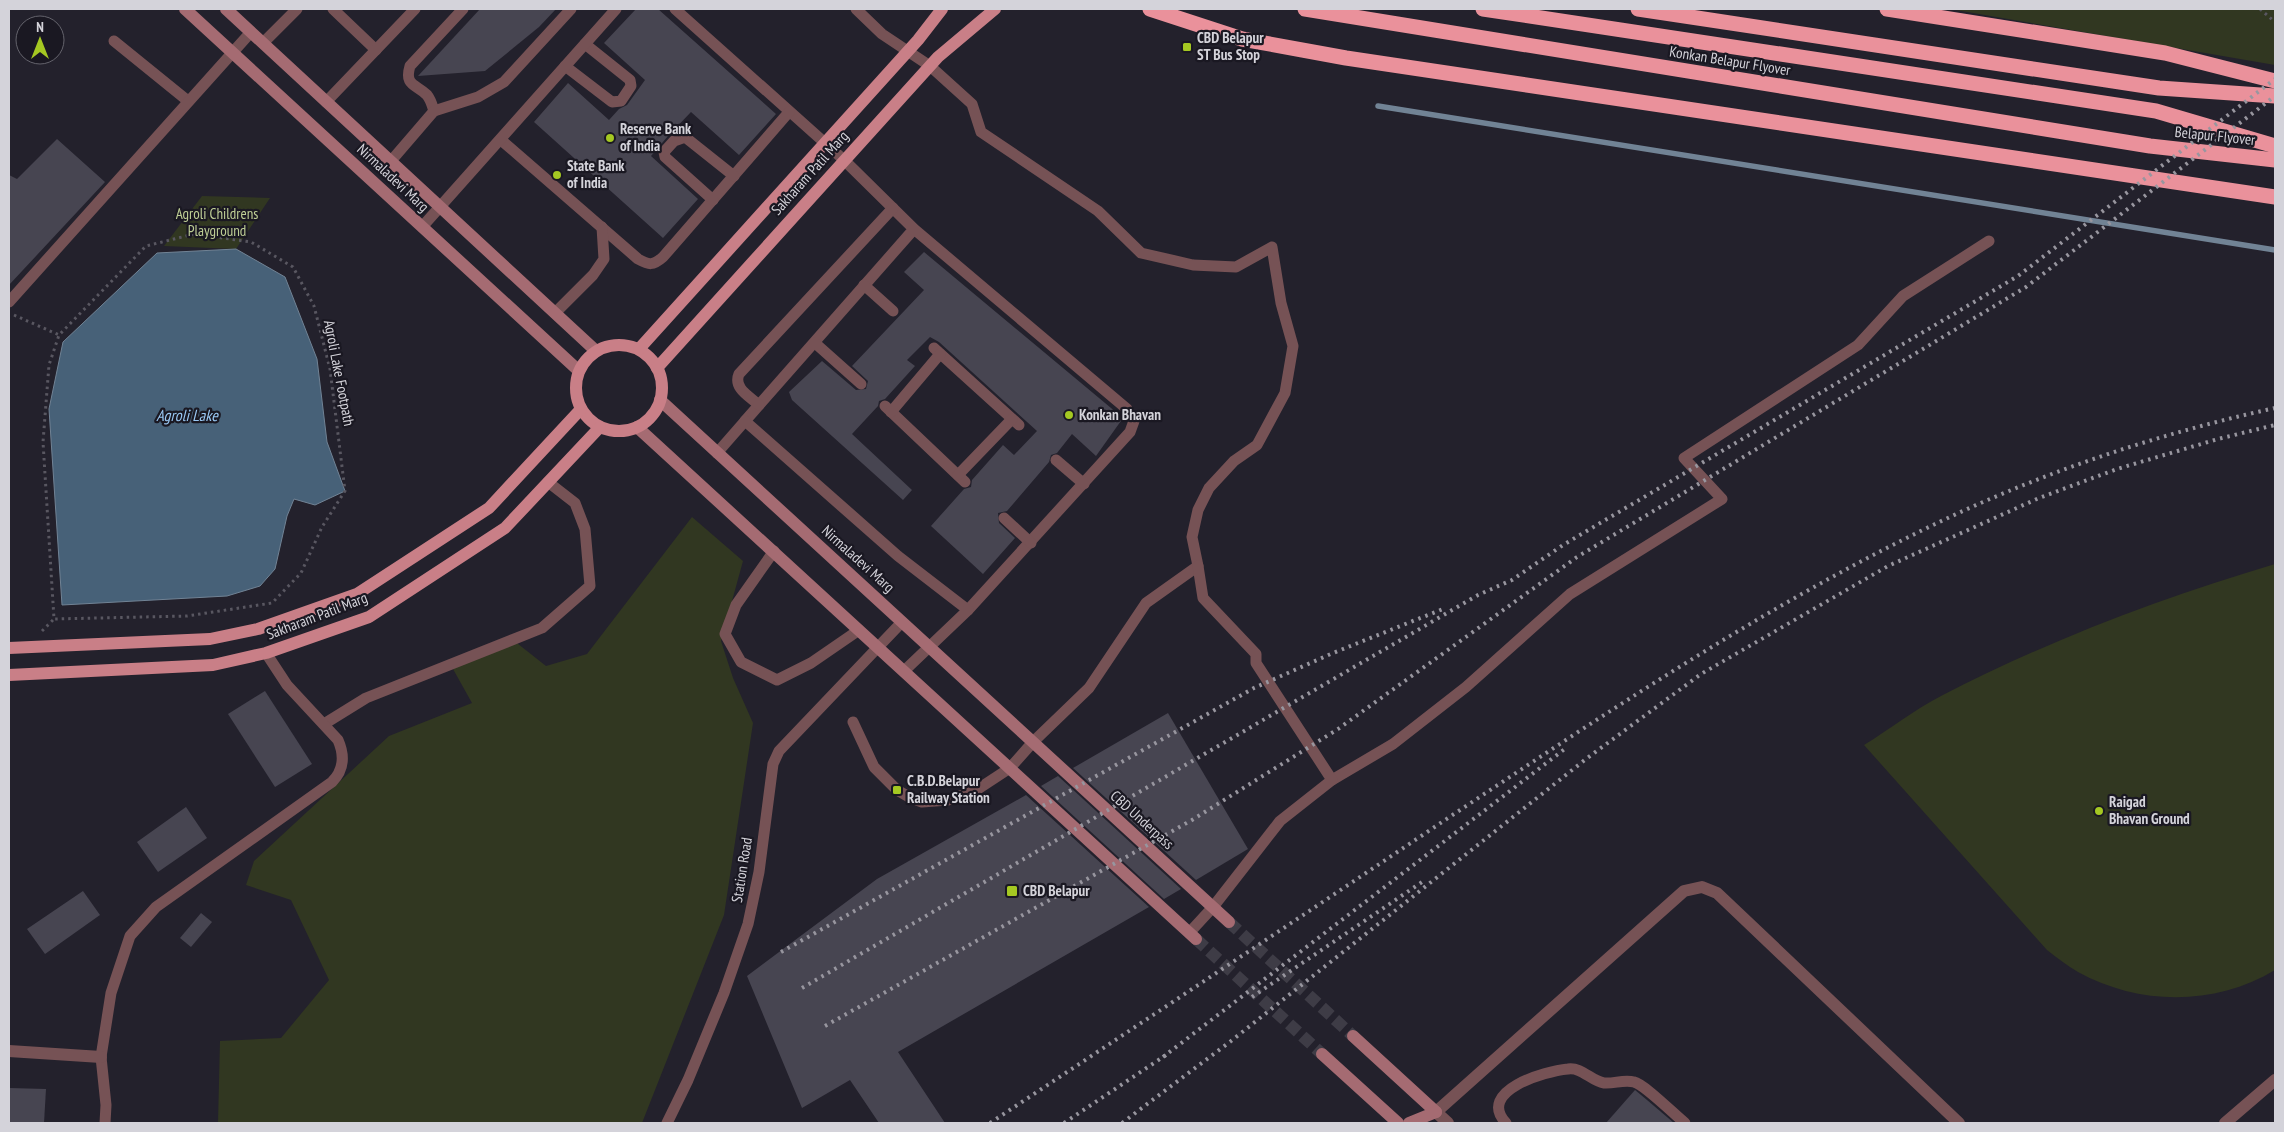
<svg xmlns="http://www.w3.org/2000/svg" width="2284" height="1132" viewBox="0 0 2284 1132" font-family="'PT Sans Narrow',sans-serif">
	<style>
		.green { fill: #313721 }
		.water { fill: #476178; stroke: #718395 }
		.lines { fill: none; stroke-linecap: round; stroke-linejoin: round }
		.stream { stroke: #718395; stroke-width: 5.5 }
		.building { fill: #474551 }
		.secondary-tunnel { stroke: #3e3c46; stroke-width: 12; stroke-dasharray: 12 6; stroke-linecap: butt }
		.path { stroke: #595761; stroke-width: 3; stroke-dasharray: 2.5 4; stroke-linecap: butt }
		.service { stroke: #765255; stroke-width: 11 }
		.minor { stroke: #765255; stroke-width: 12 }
		.tertiary { stroke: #765255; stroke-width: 12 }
		.secondary { stroke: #a56b72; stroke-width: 12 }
		.primary { stroke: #c97f87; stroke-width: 12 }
		.motorway { stroke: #ea919b; stroke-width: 15 }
		.rail { stroke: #98969f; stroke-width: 4; stroke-dasharray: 2.5 5; stroke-linecap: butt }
		.poi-dot { fill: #a5c822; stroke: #1a1822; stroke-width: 2 }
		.labels { text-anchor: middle; stroke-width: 4.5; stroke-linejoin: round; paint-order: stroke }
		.poi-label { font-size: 15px; font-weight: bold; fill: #d4d3da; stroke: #1a1822; text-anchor: start }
		.street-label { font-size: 15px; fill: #d4d3da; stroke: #1a1822 }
		.park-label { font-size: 15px; fill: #bece95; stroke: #1a1822 }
		.water-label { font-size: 16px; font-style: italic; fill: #9ac8f4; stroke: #1a1822 }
	</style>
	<rect width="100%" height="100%" fill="#23212c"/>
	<!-- green -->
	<g class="green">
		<path d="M1950,9H2275V65Z"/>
		<path d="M202,196L270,198L236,249L164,246Z"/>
		<path d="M692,517L743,561L721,641L733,678L753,723L724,915L642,1123H218L220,1041L281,1038L329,980L291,900L246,885L254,861L389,736L472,703L453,669L508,636L546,666L587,654Z"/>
		<path d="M2275,564V970C2215,1006 2140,1006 2078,972C2068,966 2057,958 2047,950L1864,745C1890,729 1914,710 1941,696C2047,641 2161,598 2275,564Z"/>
	</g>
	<!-- water -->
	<path class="water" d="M236,249L285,277L317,359L327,442L345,491L315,505L294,499L287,516L275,569L260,586L227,596L62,605L49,409L63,342L157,253Z"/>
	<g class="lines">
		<!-- stream -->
		<path class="stream" d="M1378,106L2275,250"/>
	</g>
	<!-- building -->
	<g class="building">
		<path d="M480,9H556L539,27L485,71L418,76Z"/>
		<path d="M636,9H658L776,114L739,155L691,112L668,136L651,156L698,199L663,238L534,122L568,83L609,120L619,109L627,105L645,80L604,43Z"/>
		<path d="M57,139L105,182L9,285V175L17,179Z"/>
		<path d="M924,252L1123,418L1096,456L1072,434L1057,453L1051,455L1049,462L1007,511L998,513L999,523L1015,538L983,574L931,526L964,489L971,487L972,480L1003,445L1014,455L1037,431L939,342L930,337L907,360L915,366L885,399L879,401L878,406L852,434L912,490L903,500L792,400L789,392L822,361L856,390L866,389L868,381L852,366L924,290L904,272Z"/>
		<path d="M265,691L312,764L275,787L228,714Z"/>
		<path d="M1168,713L1248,849L1196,880L1073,768Z"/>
		<path d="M1058,776L1181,889L1164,899L1041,786Z"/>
		<path d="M1026,795L1149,907L898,1052L945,1123H879L850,1080L802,1108L747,976L877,879Z"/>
		<path d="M186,807L207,838L158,872L137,842Z"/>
		<path d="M83,891L100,915L45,954L27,929Z"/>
		<path d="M201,913L212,922L191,947L180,938Z"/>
		<path d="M9,1088L46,1089L44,1123H9Z"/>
		<path d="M1635,1090L1647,1100L1674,1123H1606Z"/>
	</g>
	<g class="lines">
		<!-- secondary-tunnel -->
		<g class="secondary-tunnel">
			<path d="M1229,922L1353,1036"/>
			<path d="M1196,939L1322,1054"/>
		</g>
		<!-- path -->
		<g class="path">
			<path d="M2260,9L2275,22"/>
			<path d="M194,234L251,242L293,267L314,306L330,369L345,491L322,527L301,573L272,603L187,616L54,619L43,442L49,365L59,335L146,246Z"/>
			<path d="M14,315L59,335"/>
			<path d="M42,631L54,619"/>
		</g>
		<!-- service -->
		<g class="service">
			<path d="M333,9L376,50"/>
			<path d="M675,9L844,160L914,229L745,421L898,556L968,610L1130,432L1134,421L1127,409L914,229"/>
			<path d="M114,41L188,101"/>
			<path d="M263,43L297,9"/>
			<path d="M565,66L612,102L621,101L631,86L630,80L585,44"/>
			<path d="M326,102L415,9"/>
			<path d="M434,111C432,105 431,100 427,95C416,84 404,86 410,66L463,9"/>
			<path d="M501,140L638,259C649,265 653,266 663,257L789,112"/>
			<path d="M391,161L434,111L478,97L504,82L571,9"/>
			<path d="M713,200L665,157L664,152L674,141L685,137L734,176"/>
			<path d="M422,227L616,9"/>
			<path d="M864,285L893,311"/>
			<path d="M9,302L251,32"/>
			<path d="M555,313L593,275L604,259L602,227"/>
			<path d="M815,343L861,384"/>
			<path d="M934,348L1019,425"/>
			<path d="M759,405C749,396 733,388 739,374L893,208"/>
			<path d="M885,406L965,482"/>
			<path d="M891,412L940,354"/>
			<path d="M717,453L745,421"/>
			<path d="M1056,460L1084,484"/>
			<path d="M958,475L1012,419"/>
			<path d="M1004,518L1031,543"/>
			<path d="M774,551L736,605L725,634L741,662L777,680L811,663L859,630"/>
			<path d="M904,671L968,610"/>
			<path d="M853,722L874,767L897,790L909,797L922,802L948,800L975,791L1010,768L1033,742L1089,688L1146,603L1198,566L1192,537L1198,510L1209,488L1234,461L1257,445L1285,393L1293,346L1281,303L1272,247L1236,267L1193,265L1141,253L1098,211L981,132L972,104L930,66L882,34L856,9"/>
			<path d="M324,724L366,698L542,628L590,586L585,529L575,503L548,482"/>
			<path d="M1332,780L1393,744L1466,687L1570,594L1722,499L1684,458L1858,345L1903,296L1989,241"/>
			<path d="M1190,932L1213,907L1280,821L1332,780L1256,663V654L1203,598L1198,566"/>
			<path d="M105,1123L106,1105L101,1057L111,993L130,936L156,907L332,782C344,770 345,756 338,740L287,685L266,653"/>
			<path d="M667,1123L688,1080L724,993L748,924L759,872L773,764L779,751L902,622"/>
			<path d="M1506,1123C1476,1091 1545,1071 1568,1069C1582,1067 1591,1081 1604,1083C1614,1084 1624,1079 1634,1082C1644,1084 1675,1115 1685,1123"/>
		</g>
		<!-- minor -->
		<g class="minor">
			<path d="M9,1051L101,1057"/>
			<path d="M2225,1123L2275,1080"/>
		</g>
		<!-- tertiary -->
		<path class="tertiary" d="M1448,1123L1436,1112L1684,891L1702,887L1717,893L1959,1123"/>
		<!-- secondary -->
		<g class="secondary">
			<path d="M185,9L579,371"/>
			<path d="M226,9L596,351"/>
			<path d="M660,400L1229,922"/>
			<path d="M637,427L1196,939"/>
			<path d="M1353,1036L1436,1112"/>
			<path d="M1322,1054L1398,1123"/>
			<path d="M1409,1123L1436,1112"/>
		</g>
		<!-- primary -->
		<g class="primary">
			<circle cx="619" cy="388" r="43"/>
			<path d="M639,349L918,40L942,9"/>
			<path d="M657,368L938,57L995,9"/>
			<path d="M9,648L210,639L258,629L357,594L489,508L581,409"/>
			<path d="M9,675L213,665L266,653L369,617L505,528L600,427"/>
		</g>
		<!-- motorway -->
		<g class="motorway">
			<path d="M1150,9L1242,39L1346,58L2275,197"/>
			<path d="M1305,9L2150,146L2275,160"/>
			<path d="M1483,9L2156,111L2275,146"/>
			<path d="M1638,9L2159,88L2275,96"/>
			<path d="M1887,9L2165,53L2275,81"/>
		</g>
		<!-- rail -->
		<g class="rail">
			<path d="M781,952L1254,688L1333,653L1443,609"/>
			<path d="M802,988L1478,595L1512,580L1563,545L2018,276L2275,79"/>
			<path d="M1252,997L1422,882"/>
			<path d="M825,1026L1192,820L1338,729L1577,557L2026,287L2275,96"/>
			<path d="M1163,1057L1566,748"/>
			<path d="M990,1123C1143,1022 1296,920 1448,818C1605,714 1761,608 1931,526C2040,473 2157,434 2275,408"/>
			<path d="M1064,1123L1169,1053"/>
			<path d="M1122,1123L1231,1041L1586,759L1701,674L1888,566L2039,498L2117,469L2218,439L2275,425"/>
		</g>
	</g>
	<!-- markers -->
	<g class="poi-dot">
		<rect x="1182" y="42" width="10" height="10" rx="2.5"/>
		<circle cx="610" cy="138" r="5"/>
		<circle cx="557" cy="175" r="5"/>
		<circle cx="1069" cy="415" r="5"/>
		<rect x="892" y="785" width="10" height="10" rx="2.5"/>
		<circle cx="2099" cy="811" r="5"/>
		<rect x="1006" y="885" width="12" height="12" rx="2.5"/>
	</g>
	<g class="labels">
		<!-- poi labels -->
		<g class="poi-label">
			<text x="1197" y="43">CBD Belapur<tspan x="1197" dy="17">ST Bus Stop</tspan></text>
			<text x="620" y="134">Reserve Bank<tspan x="620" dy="17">of India</tspan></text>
			<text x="567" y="171">State Bank<tspan x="567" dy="17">of India</tspan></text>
			<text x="1079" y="420">Konkan Bhavan</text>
			<text x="907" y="786">C.B.D.Belapur<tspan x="907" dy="17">Railway Station</tspan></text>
			<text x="2109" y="807">Raigad<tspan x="2109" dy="17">Bhavan Ground</tspan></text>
			<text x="1023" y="896">CBD Belapur</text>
		</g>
		<!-- street labels -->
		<g class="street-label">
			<text transform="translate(1730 61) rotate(9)" y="5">Konkan Belapur Flyover</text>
			<text transform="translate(2215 136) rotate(6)" y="5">Belapur Flyover</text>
			<text transform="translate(810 173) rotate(-48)" y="5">Sakharam Patil Marg</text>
			<text transform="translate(393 178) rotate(43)" y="5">Nirmaladevi Marg</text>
			<text transform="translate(339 373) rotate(79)" y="5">Agroli Lake Footpath</text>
			<text transform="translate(858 559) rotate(42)" y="5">Nirmaladevi Marg</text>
			<text transform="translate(317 616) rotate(-21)" y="5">Sakharam Patil Marg</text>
			<text transform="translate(1142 820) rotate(42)" y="5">CBD Underpass</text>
			<text transform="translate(742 870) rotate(-81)" y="5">Station Road</text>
		</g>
		<!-- park labels -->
		<g class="park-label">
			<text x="217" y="219">Agroli Childrens<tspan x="217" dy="17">Playground</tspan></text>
		</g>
		<!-- water labels -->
		<g class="water-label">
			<text x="187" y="421">Agroli Lake</text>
		</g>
	</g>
	<!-- border -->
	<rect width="2284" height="1132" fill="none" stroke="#d4d3da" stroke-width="20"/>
	<!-- north arrow -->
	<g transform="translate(40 40)"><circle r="24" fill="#1a1822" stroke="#64636c"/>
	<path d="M0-4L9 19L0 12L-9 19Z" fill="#a5c822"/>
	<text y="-8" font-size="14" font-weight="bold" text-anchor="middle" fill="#d4d3da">N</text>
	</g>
</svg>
